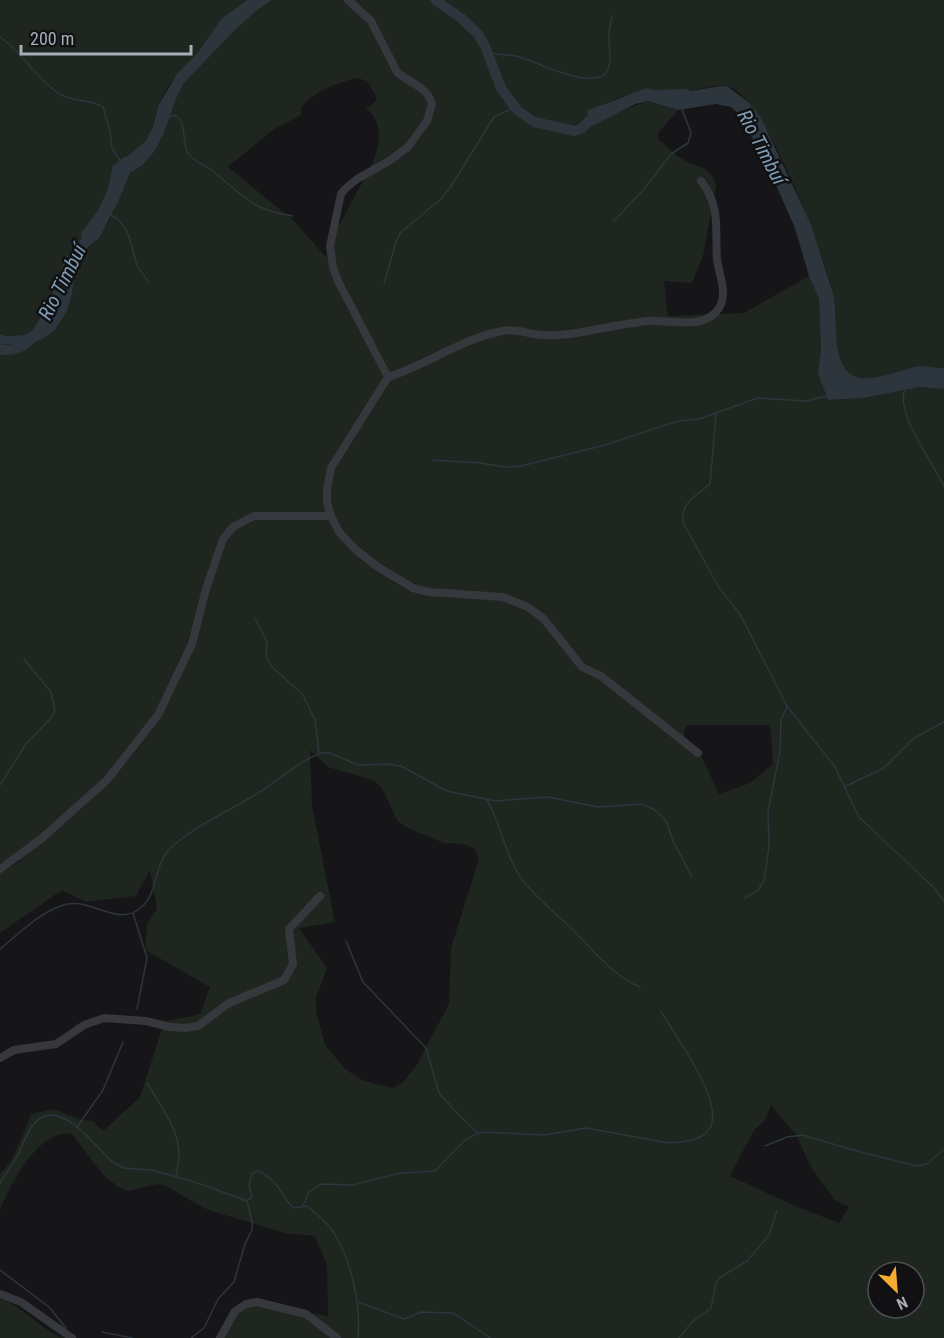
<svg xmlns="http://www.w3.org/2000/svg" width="944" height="1338" viewBox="0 0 944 1338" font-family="'Roboto Condensed',sans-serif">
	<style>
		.green { fill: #1e261f; fill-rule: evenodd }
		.water { fill: #2c363c }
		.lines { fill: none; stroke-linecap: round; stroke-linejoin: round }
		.stream { stroke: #2c363c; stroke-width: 1.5 }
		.river { stroke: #2c363c; stroke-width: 10 }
		.minor { stroke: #37383d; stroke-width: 8 }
		.labels { text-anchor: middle; stroke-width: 5; stroke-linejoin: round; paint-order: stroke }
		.water-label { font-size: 20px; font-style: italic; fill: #7e9db4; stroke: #111113 }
	</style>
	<rect width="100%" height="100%" fill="#161618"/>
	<!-- green -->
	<g class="green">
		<path d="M0,0H247L222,18L199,51L176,75L167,88L158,106L150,134L143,145L128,156L103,214L67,258L64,277L43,323L35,330L23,335L7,336L0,334Z"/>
		<path d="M272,0H944V368C936,368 928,366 921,366C896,368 853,397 840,358C833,337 838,314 833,293C822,253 768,101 730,87C717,82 693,92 680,94C662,96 643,91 625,96C614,99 598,107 587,111L590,118L589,122L648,101L678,110L658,133V139C667,146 674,155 684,160C698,167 712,168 716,185L703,256L692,283L664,281L668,316L744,313L809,276L819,299L821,349L818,374L828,400L864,398L920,387L944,389V1338H219L243,1301L328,1316L327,1265L315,1236L285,1233L218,1213L204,1208L166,1186L158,1184L128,1191L120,1188L104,1176L72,1134C39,1128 11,1184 0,1210V1174C16,1157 23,1135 31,1114L54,1109L81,1120L93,1121L103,1131L140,1097L164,1022L200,1014L210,987L145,950L147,924L157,909L150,870L136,896L86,902L62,890L0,933V873L22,860L0,862V344L23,345L33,343L54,331L66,313L72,295L75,265L81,252L92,245L109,221L130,173L143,165L154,152L164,133L176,99L184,83L233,32L256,11ZM357,78L367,81L377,98L375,102L366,108C395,133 368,172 354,197C346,213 338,228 329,243L326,257L292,219L228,167L274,129L301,115V108C314,91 337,83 357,78ZM686,725H770L773,764L750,783L719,794L700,753L682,742ZM310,750L328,767L373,780L382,788L398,822L412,830L444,843L464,844L474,849L479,859L451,948L449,1004L415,1068L402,1083L393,1088L378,1085L360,1079L345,1069L325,1045L316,1011V997L327,968L299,928L335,922L312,806ZM771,1105L796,1135L810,1165L820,1180L836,1201L849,1207L839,1223L800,1208L730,1176L754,1130L765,1120ZM878,1272H914V1308H878Z"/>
		<path d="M0,1299C24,1306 39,1329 63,1338H0Z"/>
	</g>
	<!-- water -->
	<g class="water">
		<path d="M247,0H272L256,11L233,32L184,83L176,99L164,133L154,152L143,165L130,173L118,202L99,238L81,253L75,265L72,295L66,313L54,331L44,338L33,343L23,345L0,344V334L7,336L23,335L35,330L43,323L64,277L67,258L82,238L101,218L107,207L114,190L117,165L146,141L153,126L158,106L176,75L199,51L222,18Z"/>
		<path d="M727,86L747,101L757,112L764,124L811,225L833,293C838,314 833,337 840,358C853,397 896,368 921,366C928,366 936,368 944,368V389L920,387L864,398L828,400L818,374L821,349L819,299L809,276L795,228L772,176L741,116L731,107L716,104L678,110L648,101L635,104L594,125L587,124L590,118L586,111L647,88C673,102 699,86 727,86Z"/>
	</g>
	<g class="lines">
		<!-- stream -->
		<g class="stream">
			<path d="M0,37C22,52 36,78 58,93C72,103 90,98 103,107L110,131L112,148L121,162"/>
			<path d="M488,53C498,55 512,54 520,57C537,62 595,92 607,71C613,61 608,44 609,34C609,28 611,22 612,16"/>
			<path d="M170,117L175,115C188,124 181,141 188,153C192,161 203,164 210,169C226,181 240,196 258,206C269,212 281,214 293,216"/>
			<path d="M110,215C131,223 130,246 137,265C140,271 144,276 148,281"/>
			<path d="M613,222L644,189L671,154L688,143L691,133L682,109"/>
			<path d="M384,284L395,245L400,233L441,199L450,188L494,117L515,107"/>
			<path d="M905,389C895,413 933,463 944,486"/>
			<path d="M716,414L710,484C698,494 677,506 684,524L718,586L741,616L787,706L835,767L859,817L933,887L944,901"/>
			<path d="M432,460L480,463L505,467L521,466L605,445L678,421L699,419L758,398L806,401L827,396"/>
			<path d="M255,618L267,642L266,655L271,666L303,695L315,720L319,753"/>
			<path d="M0,785L26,744L51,718L55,710L51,692L24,659"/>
			<path d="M846,786L884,768L914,738L944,722"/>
			<path d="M487,800C500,822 503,846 515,868C528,893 558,914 578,935C594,952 618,979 640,987"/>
			<path d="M745,898L758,890L764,881L769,847L768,812L780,751L781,720L787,707"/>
			<path d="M133,913L147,958L137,1009"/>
			<path d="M346,941L363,982L426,1048L439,1093L458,1114L478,1133"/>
			<path d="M0,949C20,933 43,909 68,904C92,899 116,926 139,909C158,896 153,869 167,852C188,829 229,811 255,795C277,782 298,761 321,753H330L358,765L387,764L401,766L447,791L495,801L548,797L598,807L642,804L655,810L666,821L673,841L692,877"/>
			<path d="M147,1083C159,1103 178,1128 179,1152C180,1159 177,1168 176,1176"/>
			<path d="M77,1127L103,1090L123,1042"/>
			<path d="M765,1146L787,1137L803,1135L853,1150L917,1166L927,1164L944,1149"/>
			<path d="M0,1183C6,1173 13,1164 18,1155C23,1145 26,1134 33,1125C57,1094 94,1144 111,1161L124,1168L151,1170L192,1181L247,1201"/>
			<path d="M247,1200L252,1198L249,1185L252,1174L257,1171C273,1175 282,1194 291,1206L294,1208L307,1206C315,1213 325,1220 331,1229C351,1255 361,1306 358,1338"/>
			<path d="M303,1206L309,1192L321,1184L353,1185L400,1173L435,1171L465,1140L474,1135L484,1132L544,1135L586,1128L669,1143C680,1142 696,1141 705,1134C734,1111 672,1033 661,1011"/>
			<path d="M0,1270L49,1307L66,1328"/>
			<path d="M358,1302L404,1319L421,1312L452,1313L458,1316L490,1338"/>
			<path d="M102,1332L132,1338"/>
			<path d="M191,1338L204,1328L218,1299L234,1282L245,1244L252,1230V1221L247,1201"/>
			<path d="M679,1338L693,1321L711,1308L716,1283L719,1278L747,1261L769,1235L777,1211"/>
		</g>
		<!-- river -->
		<g class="river">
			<path d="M435,0L461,18L478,34L485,46L501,88L517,110L534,122L575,131L582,128L599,111"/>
			<path d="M650,95L686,94"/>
			<path d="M86,235L103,212L113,190L117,169L126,162"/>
			<path d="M0,349C39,359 60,288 69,261"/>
		</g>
		<!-- minor -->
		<g class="minor">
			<path d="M348,0L371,21L397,72C410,84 426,85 432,104L427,121L408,147L389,161L357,179L345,189L341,194L330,246L333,267L338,281L388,377L331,468L327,490V503L331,516L339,532L356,550L378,567L413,588L429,592L503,597L528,607L544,619L582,667L601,676L698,753"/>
			<path d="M388,377C427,365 461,339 502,331C516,328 528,334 542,335C579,337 614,323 651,321C671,320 701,329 716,312C730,297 719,276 717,259C715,230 721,206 701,181"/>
			<path d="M0,869L41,839L107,780L158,715L192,644L206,589L223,539L233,527L254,516H331"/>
			<path d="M0,1058L14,1050L56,1044L84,1025L104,1018L146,1021L170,1027L185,1028L198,1026L229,1003L284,980L293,964L289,929L320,896"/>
			<path d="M0,1294L21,1302L72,1338"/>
			<path d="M220,1338L235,1311L246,1304L257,1302L306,1314L337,1338"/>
		</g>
	</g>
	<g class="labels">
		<!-- water labels -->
		<g class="water-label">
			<text transform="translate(762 147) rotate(62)" y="7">Rio Timbuí</text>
			<text transform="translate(62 282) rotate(-63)" y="7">Rio Timbuí</text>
		</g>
	</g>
	<!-- north arrow -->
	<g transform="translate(896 1290) rotate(155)"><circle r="28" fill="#111113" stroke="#4d4f55" stroke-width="1.5"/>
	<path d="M0-4.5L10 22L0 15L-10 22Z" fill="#f6ac30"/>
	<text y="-9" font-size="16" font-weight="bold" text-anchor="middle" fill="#a8adb8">N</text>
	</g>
	<!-- scale -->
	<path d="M21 45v9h170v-9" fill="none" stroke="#a8adb8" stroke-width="3"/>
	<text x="30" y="45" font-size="18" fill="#a8adb8" stroke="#111113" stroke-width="4.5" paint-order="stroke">200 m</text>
</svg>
